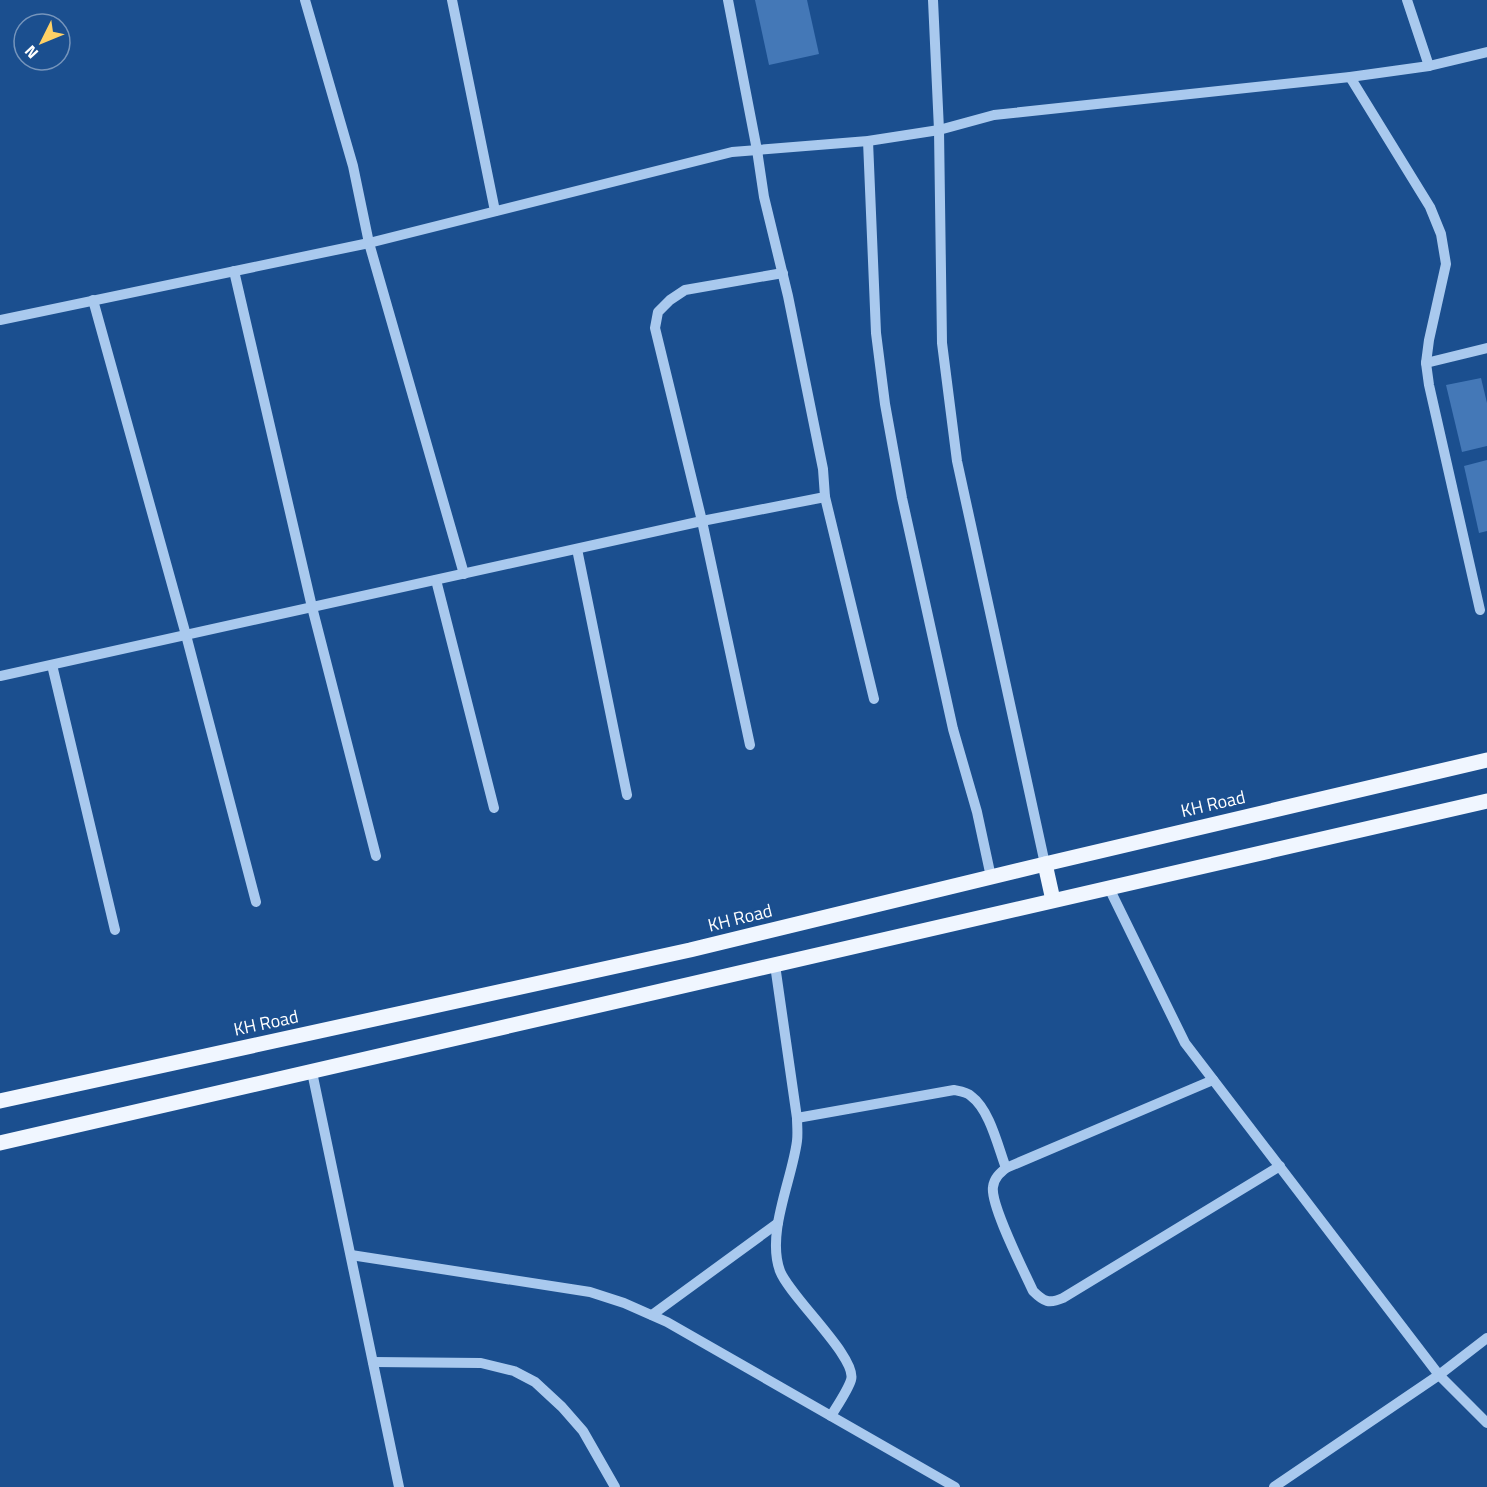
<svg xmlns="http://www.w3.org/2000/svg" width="1487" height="1487" viewBox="0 0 1487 1487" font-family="'Titillium Web',sans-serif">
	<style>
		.building { fill: #4478b7 }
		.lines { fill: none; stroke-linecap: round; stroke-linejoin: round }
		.minor { stroke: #a9c9ee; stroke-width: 10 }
		.major { stroke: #f0f6ff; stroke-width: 15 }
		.labels { text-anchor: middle; stroke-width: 4.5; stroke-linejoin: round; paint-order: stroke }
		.street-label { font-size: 18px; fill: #fff; stroke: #1b4f8f }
	</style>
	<rect width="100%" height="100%" fill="#1b4f8f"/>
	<!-- building -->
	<g class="building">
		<path d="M755,0H807L819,54L769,65Z"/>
		<path d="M1481,378L1487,403V446L1462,452L1446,385Z"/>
		<path d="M1487,460V531L1479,533L1464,466Z"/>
	</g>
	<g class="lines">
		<!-- minor -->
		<g class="minor">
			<path d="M305,0L353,166L369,243L464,574"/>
			<path d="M452,0L495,211"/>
			<path d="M933,0L939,130L942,343L957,461L1045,864"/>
			<path d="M1407,0L1429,66"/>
			<path d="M1350,77L1430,207L1441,234L1446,264L1429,340L1426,363"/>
			<path d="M868,141L876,333L885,404L902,498L953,729L977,812L991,877"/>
			<path d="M234,271L312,607L376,856"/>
			<path d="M93,300L186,635L256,902"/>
			<path d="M0,320L369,243L732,152L868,141L939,130L994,115L1350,77L1429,66L1487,52"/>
			<path d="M825,497L874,699"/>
			<path d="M577,549L627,795"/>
			<path d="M436,580L494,808"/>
			<path d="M1480,610L1429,385L1426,363L1487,348"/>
			<path d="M52,665L115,930"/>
			<path d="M0,676L702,521L825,497L823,469L788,296L764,197L757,150L728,0"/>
			<path d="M750,745L702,521L655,328L658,312L670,300L685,290L783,273"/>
			<path d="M1109,888L1185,1043L1439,1375L1487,1423"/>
			<path d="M775,965L797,1118C797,1125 798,1133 797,1141C792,1180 766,1233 780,1271C790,1297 858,1358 851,1380C848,1390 837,1406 831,1416"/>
			<path d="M312,1072L399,1487"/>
			<path d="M1213,1080L1006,1168C1000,1173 994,1178 993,1187C990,1205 1024,1271 1033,1291C1044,1302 1049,1304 1063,1298L1280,1166"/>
			<path d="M797,1118L954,1090C959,1091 967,1092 971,1096C990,1110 998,1147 1006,1168"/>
			<path d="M351,1255L590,1292L624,1303L667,1322L955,1487"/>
			<path d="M652,1315L778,1223"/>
			<path d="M373,1362L481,1363L514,1371L535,1382L562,1407L583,1431L615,1487"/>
			<path d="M1274,1487L1439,1375L1487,1338"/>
		</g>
		<!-- major -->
		<g class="major">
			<path d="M1045,864L1053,900"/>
			<path d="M0,1101L690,950L1045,864L1487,760"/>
			<path d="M0,1143L1487,801"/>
		</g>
	</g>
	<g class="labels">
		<!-- street labels -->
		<g class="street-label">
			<text transform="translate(1213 804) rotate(-13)" y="6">KH Road</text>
			<text transform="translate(740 918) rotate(-14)" y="6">KH Road</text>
			<text transform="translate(266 1023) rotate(-12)" y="6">KH Road</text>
		</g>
	</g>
	<!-- north arrow -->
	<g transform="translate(42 42) rotate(227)"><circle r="28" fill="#1b4f8f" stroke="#7695bc" stroke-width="1.5"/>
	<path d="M0-4.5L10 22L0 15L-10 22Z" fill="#ffd166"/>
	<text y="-9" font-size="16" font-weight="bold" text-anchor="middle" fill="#ffffff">N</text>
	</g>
</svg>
